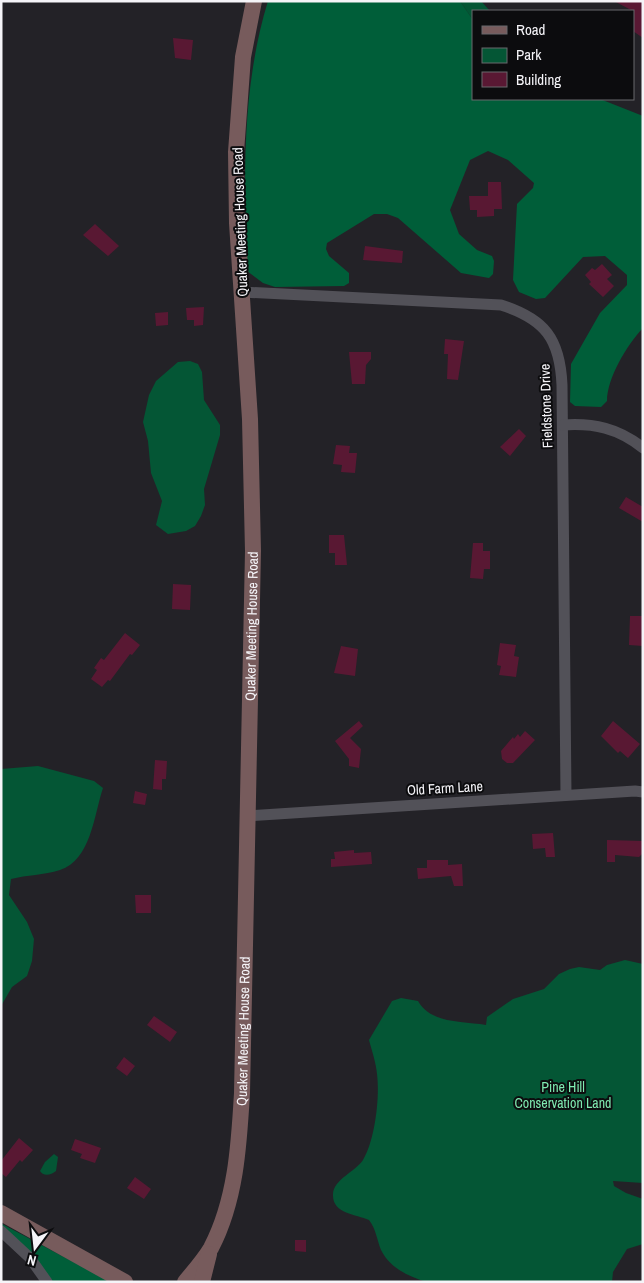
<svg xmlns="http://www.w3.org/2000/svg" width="644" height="1283" viewBox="0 0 644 1283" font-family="'Archivo Narrow',sans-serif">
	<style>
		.green { fill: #045635 }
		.forest { fill: #005e39 }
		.building { fill: #591833 }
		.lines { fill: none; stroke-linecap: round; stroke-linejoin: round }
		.minor { stroke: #525158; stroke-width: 11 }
		.secondary { stroke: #775b5c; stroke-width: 16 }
		.labels { text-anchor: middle; stroke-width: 4; stroke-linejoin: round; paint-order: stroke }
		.street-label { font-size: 14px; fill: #f5f4f8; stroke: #0c0c0e }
		.park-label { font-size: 14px; fill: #7feab1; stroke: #0c0c0e }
	</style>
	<rect width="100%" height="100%" fill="#232227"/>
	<!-- green -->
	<g class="green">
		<path d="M460,1H481L490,11H473V20Z"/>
		<path d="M190,361L198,364L202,372L204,400L220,425V435L204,489L205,505L201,516L195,526L186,531L168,534L156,525L162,501L151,473L148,441L143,422L149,395L156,381L178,362Z"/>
		<path d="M38,766L94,781L103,788C94,815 91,860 60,870C44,875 27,875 11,879L9,895L27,922L34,939L32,961L27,976L12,987L1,1006V769Z"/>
		<path d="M625,960L643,964V1183L613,1181L614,1186L626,1193L643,1199V1244L627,1249L613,1272L612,1282H426C408,1276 390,1268 381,1250C377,1240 376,1229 369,1220C356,1214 332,1214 333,1194C334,1179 355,1172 363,1160C375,1140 380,1097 377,1074C376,1063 372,1051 369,1040L392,1001L401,998L418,1001C431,1024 463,1021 486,1025L487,1017L513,999L544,989L559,974L570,969L579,967L600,970L607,965Z"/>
		<path d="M54,1154L58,1157L56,1171C51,1175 44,1177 40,1171L45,1162Z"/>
	</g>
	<!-- forest -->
	<g class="forest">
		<path d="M268,1H460L473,20V99H600L643,116V328C627,345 607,378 607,401L601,407L575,406L570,402L571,364L600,313L627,285V275L605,256L583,257L545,298L536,299L519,292L513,280L517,204L533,188L534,183L508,160L488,151L470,160L450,210L459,234L477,250L492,256L494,261L493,274L489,278L461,273L398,218L387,214H374L327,243L326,249L329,256L349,273V283L344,286L275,287L263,283L247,271C244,180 241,89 268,1Z"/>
		<path d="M2,1224L111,1282H52L3,1227Z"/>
	</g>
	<!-- building -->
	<g class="building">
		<path d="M614,1H643V38L633,31V11Z"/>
		<path d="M173,38L193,40L191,60L175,58Z"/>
		<path d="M488,182H501L502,209H494V216L477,217V210H470L469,196H488Z"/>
		<path d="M95,224L119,246L108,256L83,235Z"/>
		<path d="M365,246L403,251L402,263L363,260Z"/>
		<path d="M602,264L612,275L607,279L614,286L603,297L589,284L591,282L585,275L592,268L595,270Z"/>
		<path d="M204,307L203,325L194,326V320H187L186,308Z"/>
		<path d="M168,312V325L156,326L155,313Z"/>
		<path d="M445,339L464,341L458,380L447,379L448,354H444Z"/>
		<path d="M349,352H371V359L366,365L365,384H352Z"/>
		<path d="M519,429L526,436L510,456L500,447Z"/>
		<path d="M336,445L350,446L349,453H357L355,473L341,472L342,465L333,464Z"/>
		<path d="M626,497L643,507V522L619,508Z"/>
		<path d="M329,535H344L347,565H335V553H329Z"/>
		<path d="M473,543H483V551H490V569H484L483,579L470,578Z"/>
		<path d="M173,584L191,585L190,610L172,609Z"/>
		<path d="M630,616H643V646L629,645Z"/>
		<path d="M125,633L140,645L132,655L130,654L110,681L108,680L102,687L91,679L97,670L94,668L101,658L104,660Z"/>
		<path d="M500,643L516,645L514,656L519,657L516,677L499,675L501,666L497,665Z"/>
		<path d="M341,646L358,649L355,676L334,673Z"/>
		<path d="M359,721L363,726L350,738L361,749L359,768L349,766V759L335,741Z"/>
		<path d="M613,721L640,744L628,758L620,751L618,753L601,736Z"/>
		<path d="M525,731L535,740L513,763H507L502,759L501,751L513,737L514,739L518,734L520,737Z"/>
		<path d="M155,760L167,761L166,779H162V790L153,789Z"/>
		<path d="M135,791L147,794L145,805L133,803Z"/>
		<path d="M553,833L555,857H546L545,848L533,849L532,834Z"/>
		<path d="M607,840L643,841V853L639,857L615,855V862H607Z"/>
		<path d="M354,850V853L371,852L372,864L331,867V859H335L334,852Z"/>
		<path d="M427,860H448V865L462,864L463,886H454L451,876L418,879L417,868H427Z"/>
		<path d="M135,895H151V913H136Z"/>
		<path d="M154,1016L177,1032L170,1042L147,1025Z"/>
		<path d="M124,1057L135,1066L127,1076L116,1068Z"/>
		<path d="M19,1138L33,1150L22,1162L20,1160L6,1177L1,1173V1161Z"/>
		<path d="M75,1139L101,1148L95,1163L80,1158L82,1154L71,1150Z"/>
		<path d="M135,1177L151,1189L144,1199L127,1188Z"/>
		<path d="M295,1240H306V1252L295,1251Z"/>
	</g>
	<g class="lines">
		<!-- minor -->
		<g class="minor">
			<path d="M242,292L501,305C545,319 560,339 562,385L566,795"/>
			<path d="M563,425C594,423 618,428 643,448"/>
			<path d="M248,816L635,791L643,792"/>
			<path d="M1,1231L30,1258L47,1282"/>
		</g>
		<!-- secondary -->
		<g class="secondary">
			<path d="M1,1213L125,1282"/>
			<path id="s1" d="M185,1282C194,1271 204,1260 211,1248C236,1200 239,1145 242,1093L253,551L250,419L237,223L236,152L243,57L254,1"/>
			<path d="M202,1282L209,1254"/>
		</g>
	</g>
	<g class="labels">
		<!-- street labels -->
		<g class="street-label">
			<text transform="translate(240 222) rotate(-92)" y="5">Quaker Meeting House Road</text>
			<text transform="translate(546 406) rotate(-92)" y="5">Fieldstone Drive</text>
			<text dy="5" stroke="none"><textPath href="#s1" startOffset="669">Quaker Meeting House Road</textPath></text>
			<text transform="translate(445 788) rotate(-3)" y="5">Old Farm Lane</text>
			<text dy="5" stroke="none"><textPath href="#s1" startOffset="264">Quaker Meeting House Road</textPath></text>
		</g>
		<!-- park labels -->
		<g class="park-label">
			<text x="563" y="1092">Pine Hill<tspan x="563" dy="16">Conservation Land</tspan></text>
		</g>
	</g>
	<!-- border -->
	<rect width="644" height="1283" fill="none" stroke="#f5f4f8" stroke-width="5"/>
	<!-- legend -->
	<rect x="472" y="10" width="162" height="90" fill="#0c0c0e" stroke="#69696c"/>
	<rect x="482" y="26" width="25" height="8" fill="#775b5c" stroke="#69696c"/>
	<text x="516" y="35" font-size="15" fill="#f5f4f8">Road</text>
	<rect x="482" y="48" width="25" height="15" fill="#045635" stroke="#69696c"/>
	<text x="516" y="60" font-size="15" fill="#f5f4f8">Park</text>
	<rect x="482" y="72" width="25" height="15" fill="#591833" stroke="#69696c"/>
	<text x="516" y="85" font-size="15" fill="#f5f4f8">Building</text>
	<!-- north arrow -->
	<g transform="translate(35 1248) rotate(195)" stroke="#0c0c0e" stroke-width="4" paint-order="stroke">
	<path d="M0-4L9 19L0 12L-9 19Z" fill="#f5f4f8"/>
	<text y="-8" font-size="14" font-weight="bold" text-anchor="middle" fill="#f5f4f8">N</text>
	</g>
</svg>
